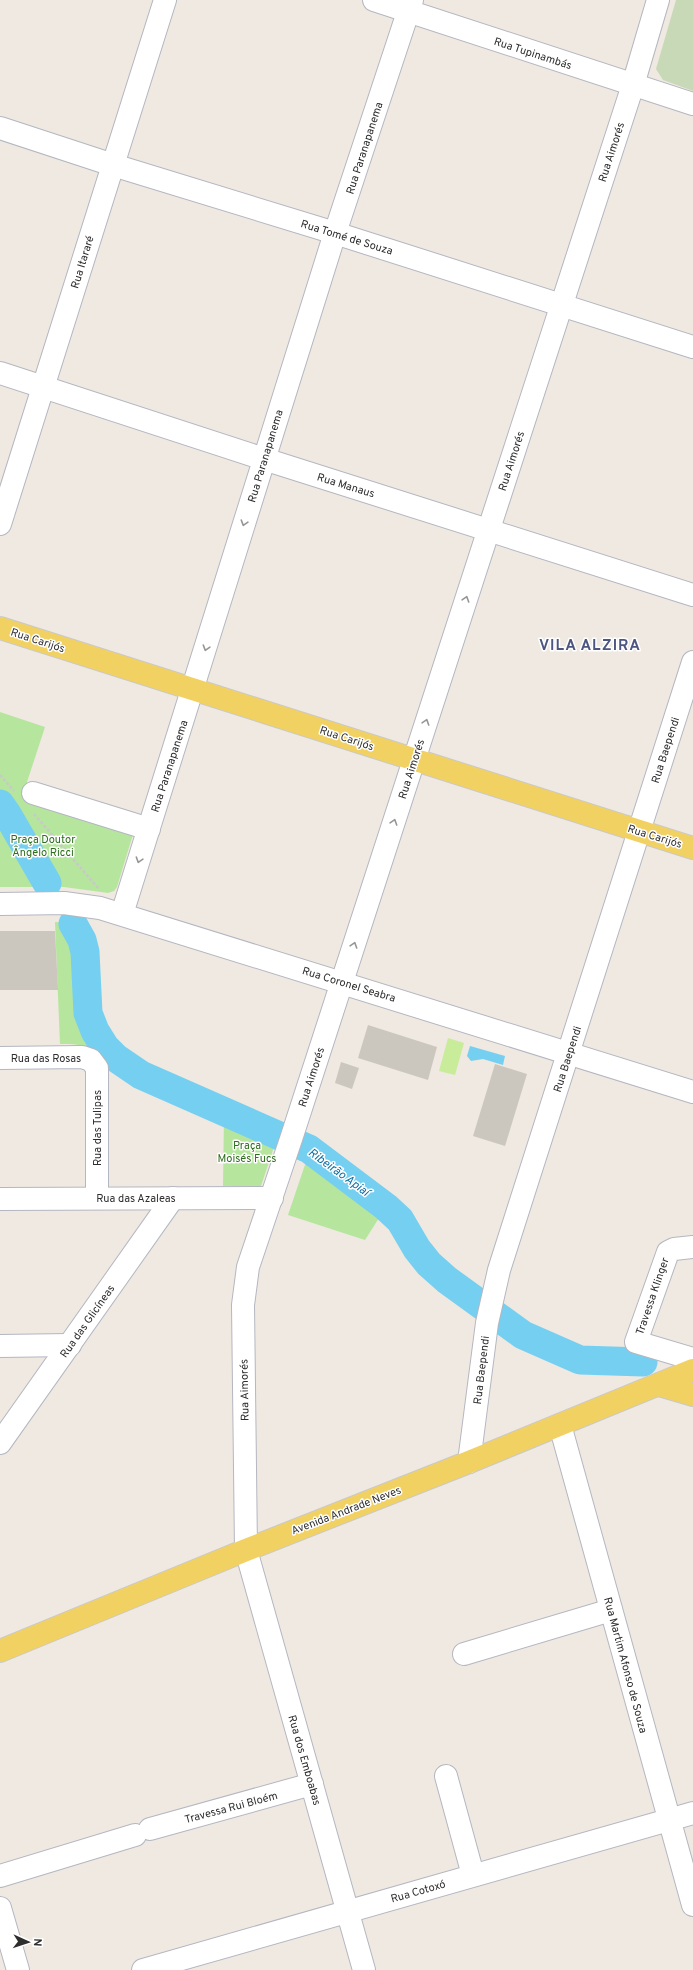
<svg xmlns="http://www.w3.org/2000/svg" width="693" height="1970" viewBox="0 0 693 1970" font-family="Overpass,sans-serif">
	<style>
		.green { fill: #b6e59e }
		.cemetery { fill: #c8d9b8 }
		.pitch { fill: #c9ec9a }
		.water { fill: #75cff0 }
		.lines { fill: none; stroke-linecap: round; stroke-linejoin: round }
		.river { stroke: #75cff0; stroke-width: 29 }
		.building { fill: #cbc7bf }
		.minor-casing { stroke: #b4b7c1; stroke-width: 24 }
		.major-casing { stroke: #c9c9c9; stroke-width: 24 }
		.path { stroke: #c9c9c9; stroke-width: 2.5; stroke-dasharray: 3 2; stroke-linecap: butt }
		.minor { stroke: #fff; stroke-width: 22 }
		.major { stroke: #f2d163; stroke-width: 22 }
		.oneway { stroke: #969696 }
		.labels { text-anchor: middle; stroke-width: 3; stroke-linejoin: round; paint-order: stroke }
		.street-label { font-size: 11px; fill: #2e2e2e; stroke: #fff }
		.park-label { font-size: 11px; fill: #2c6e1b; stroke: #fff }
		.water-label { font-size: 12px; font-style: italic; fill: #0d6fa3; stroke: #fff }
		.district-label { font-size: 15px; font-weight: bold; letter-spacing: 1px; fill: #4d5680; stroke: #fff }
	</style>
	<rect width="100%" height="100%" fill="#efe9e1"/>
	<!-- green -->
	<g class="green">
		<path d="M0,712L45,727L27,782L28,797L134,831L117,887L114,891L108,893L64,887H0V802H2L0,798Z"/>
		<path d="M55,922L83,924L85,1011L111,1069C96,1048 86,1043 60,1044Z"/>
		<path d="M224,1116L277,1138L261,1186H223Z"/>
		<path d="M308,1156L384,1210L365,1240L288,1215Z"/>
	</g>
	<!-- cemetery -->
	<path class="cemetery" d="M676,0H693V91L663,80L656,69Z"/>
	<!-- pitch -->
	<path class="pitch" d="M448,1038L464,1043L455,1075L439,1071Z"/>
	<!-- water -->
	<path class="water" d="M470,1046L505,1056L503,1065L483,1059L471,1061L467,1056Z"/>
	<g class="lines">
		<!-- river -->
		<g class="river">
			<path d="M0,804L7,814L47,883"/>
			<path d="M73,924L82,940L85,952L88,1013L95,1031L105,1047L116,1058L141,1075L309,1149L386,1207L400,1220L417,1249L429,1264L447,1280L523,1335L580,1360L643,1362"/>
		</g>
	</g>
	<!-- building -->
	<g class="building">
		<path d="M0,931H55L58,990H0Z"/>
		<path d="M368,1025L437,1047L428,1080L358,1058Z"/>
		<path d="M341,1062L359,1068L352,1089L335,1083Z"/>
		<path d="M495,1064L527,1074L505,1146L473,1136Z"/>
	</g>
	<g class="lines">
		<!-- minor casing -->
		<g class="minor-casing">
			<g id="minor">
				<path d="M374,0L693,104"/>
				<path d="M0,128L113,165L335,233L693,347"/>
				<path d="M0,373L264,459L693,595"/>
				<path d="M0,524L165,0"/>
				<path d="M33,793L149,829"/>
				<path d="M0,904L64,903L100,908L693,1092"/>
				<path d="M122,914L335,233L412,0"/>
				<path d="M0,1058L82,1057L91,1060L97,1068V1198"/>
				<path d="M0,1199L272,1198"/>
				<path d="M693,1247L674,1249L668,1252L636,1342L693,1359"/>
				<path d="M0,1346L70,1345"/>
				<path d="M560,1425L693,1905"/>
				<path d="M0,1443L173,1198"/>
				<path d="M469,1462L487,1323L499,1270L693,662"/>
				<path d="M464,1654L611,1610"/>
				<path d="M446,1776L473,1875"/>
				<path d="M150,1829L312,1784"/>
				<path d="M0,1876L135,1835"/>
				<path d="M0,1908L18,1970"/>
				<path d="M143,1970L693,1813"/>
				<path d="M364,1970L246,1550L243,1305L248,1267L292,1136L633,85L658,0"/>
			</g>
		</g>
		<!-- major casing -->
		<g class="major-casing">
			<g id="major">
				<path d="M0,628L693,848"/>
				<path d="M659,1385L693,1395"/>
				<path d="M0,1651L246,1550L469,1462L693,1370"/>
			</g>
		</g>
		<!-- path -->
		<g class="path">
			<path d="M0,775L14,791"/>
			<path d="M34,814L99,889"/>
		</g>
		<!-- minor -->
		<use href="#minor" class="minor"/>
		<!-- major -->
		<use href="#major" class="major"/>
	</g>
	<!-- one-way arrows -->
	<defs><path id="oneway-chevron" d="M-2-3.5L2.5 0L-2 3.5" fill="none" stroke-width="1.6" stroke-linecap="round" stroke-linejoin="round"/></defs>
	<g class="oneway">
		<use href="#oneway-chevron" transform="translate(244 523) rotate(107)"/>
		<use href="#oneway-chevron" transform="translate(466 599) rotate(-72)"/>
		<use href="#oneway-chevron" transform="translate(206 648) rotate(107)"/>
		<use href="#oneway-chevron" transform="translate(426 722) rotate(-72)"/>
		<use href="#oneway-chevron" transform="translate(394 822) rotate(-72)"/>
		<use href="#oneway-chevron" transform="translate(139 860) rotate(108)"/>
		<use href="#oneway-chevron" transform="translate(354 945) rotate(-72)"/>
	</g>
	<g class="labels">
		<!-- street labels -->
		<g class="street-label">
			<text transform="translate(533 53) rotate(18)" y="4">Rua Tupinambás</text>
			<text transform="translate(364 148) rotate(-72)" y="4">Rua Paranapanema</text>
			<text transform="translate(611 152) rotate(-72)" y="4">Rua Aimorés</text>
			<text transform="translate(347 237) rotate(17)" y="4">Rua Tomé de Souza</text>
			<text transform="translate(82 262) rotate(-73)" y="4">Rua Itararé</text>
			<text transform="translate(265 456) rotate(-73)" y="4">Rua Paranapanema</text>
			<text transform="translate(511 461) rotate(-72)" y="4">Rua Aimorés</text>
			<text transform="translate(346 485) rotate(17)" y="4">Rua Manaus</text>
			<text transform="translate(38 640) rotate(18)" y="4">Rua Carijós</text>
			<text transform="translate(347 738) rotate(18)" y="4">Rua Carijós</text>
			<text transform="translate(665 750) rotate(-72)" y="4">Rua Baependi</text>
			<text transform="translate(169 766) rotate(-72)" y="4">Rua Paranapanema</text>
			<text transform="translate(411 769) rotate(-72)" y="4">Rua Aimorés</text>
			<text transform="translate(655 836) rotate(17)" y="4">Rua Carijós</text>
			<text transform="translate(349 984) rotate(17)" y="4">Rua Coronel Seabra</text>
			<text x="46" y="1062">Rua das Rosas</text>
			<text transform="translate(567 1059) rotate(-72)" y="4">Rua Baependi</text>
			<text transform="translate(311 1077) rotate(-72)" y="4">Rua Aimorés</text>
			<text transform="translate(97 1128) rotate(-90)" y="4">Rua das Tulipas</text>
			<text x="136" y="1202">Rua das Azaleas</text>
			<text transform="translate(652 1296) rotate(-71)" y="4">Travessa Klinger</text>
			<text transform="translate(87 1321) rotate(-55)" y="4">Rua das Glicíneas</text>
			<text transform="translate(481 1370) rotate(-83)" y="4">Rua Baependi</text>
			<text transform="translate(244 1390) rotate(-91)" y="4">Rua Aimorés</text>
			<text transform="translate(346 1510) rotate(-21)" y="4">Avenida Andrade Neves</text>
			<text transform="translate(626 1665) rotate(75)" y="4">Rua Martim Afonso de Souza</text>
			<text transform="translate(305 1760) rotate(74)" y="4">Rua dos Emboabas</text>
			<text transform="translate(231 1807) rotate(-15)" y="4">Travessa Rui Bloém</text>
			<text transform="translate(418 1891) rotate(-16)" y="4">Rua Cotoxó</text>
		</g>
		<!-- park labels -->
		<g class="park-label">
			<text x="43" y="843">Praça Doutor<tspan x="43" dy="13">Ângelo Ricci</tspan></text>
			<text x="247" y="1149">Praça<tspan x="247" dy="13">Moisés Fucs</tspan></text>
		</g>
		<!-- water labels -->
		<g class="water-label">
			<text transform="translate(339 1172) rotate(36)" y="4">Ribeirão Apiaí</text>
		</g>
		<!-- district labels -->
		<g class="district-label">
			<text x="590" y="650">VILA ALZIRA</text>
		</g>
	</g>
	<!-- north arrow -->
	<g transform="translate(28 1942) rotate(93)" stroke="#ffffff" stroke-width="3" paint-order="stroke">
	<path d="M0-3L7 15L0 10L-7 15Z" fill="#2e2e2e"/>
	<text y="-6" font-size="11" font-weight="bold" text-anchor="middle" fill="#2e2e2e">N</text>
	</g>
</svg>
